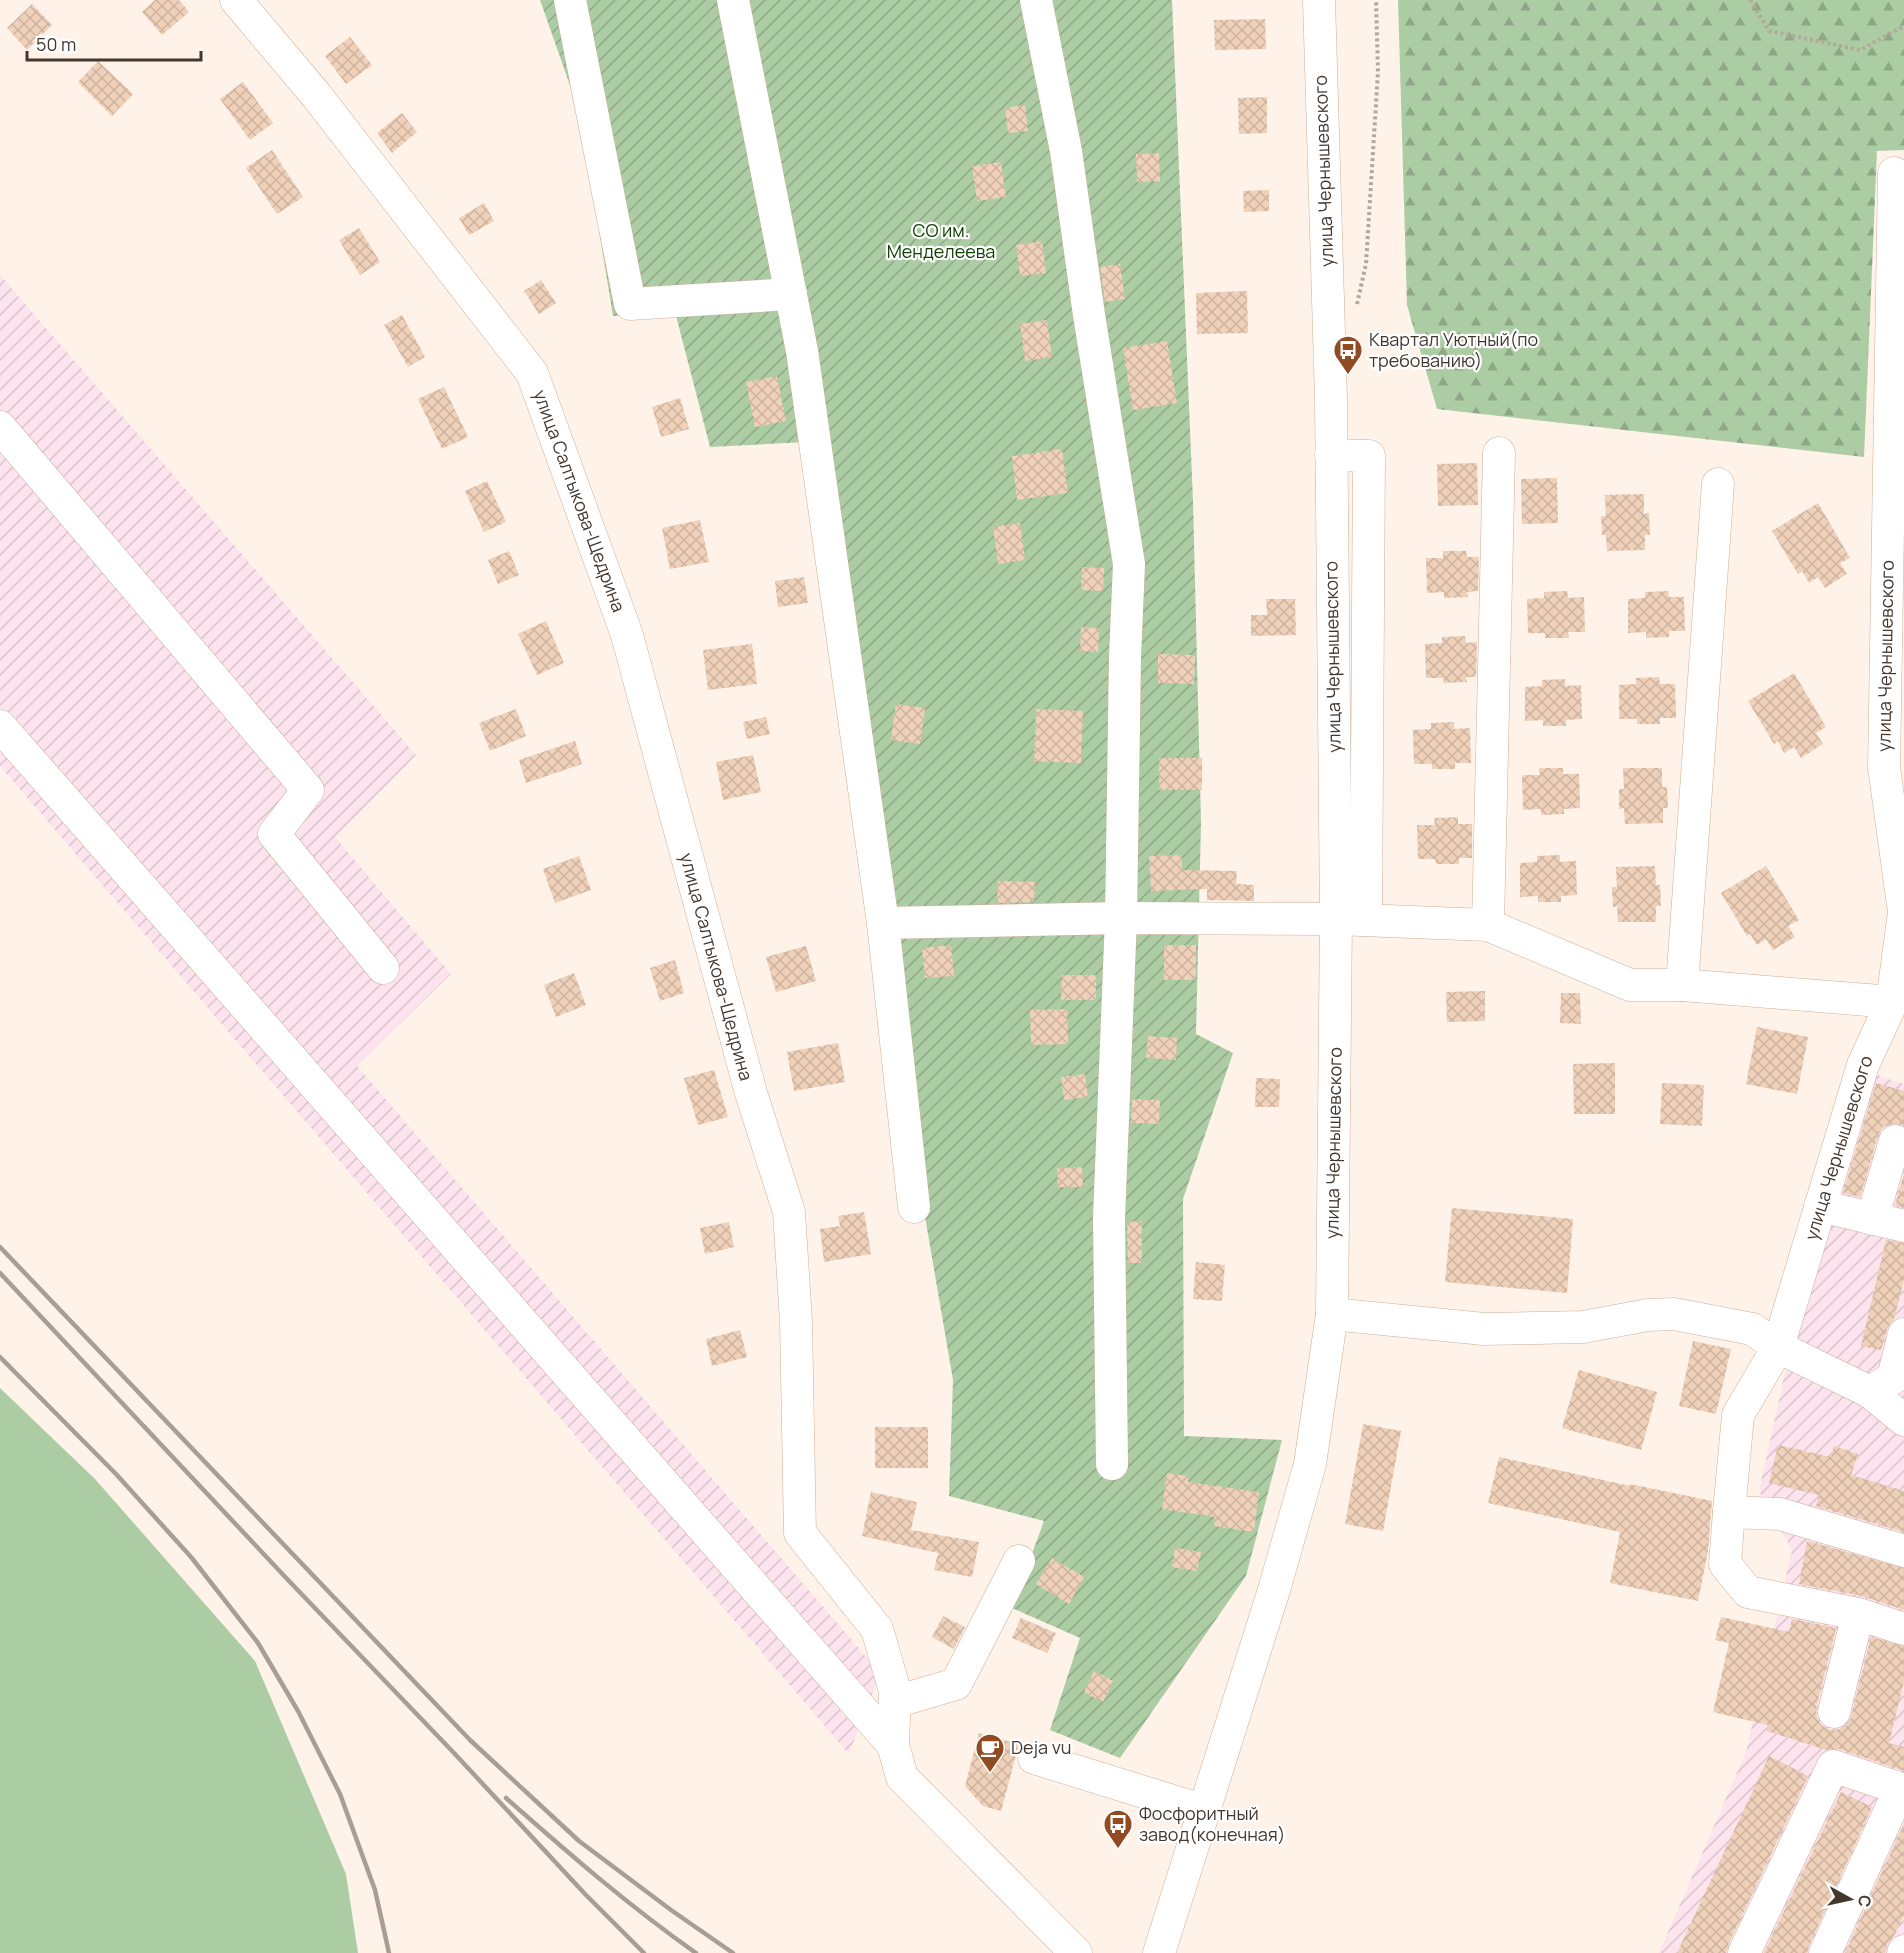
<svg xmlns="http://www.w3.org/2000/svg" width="1904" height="1953" viewBox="0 0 1904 1953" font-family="Manrope,sans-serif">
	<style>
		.industrial { fill: url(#industrial-furrows) }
		.grass { fill: #accda4 }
		.forest { fill: url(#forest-firs) }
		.garden { fill: url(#garden-furrows) }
		.building { fill: url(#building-cross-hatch) }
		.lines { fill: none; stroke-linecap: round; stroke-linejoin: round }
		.minor-casing { stroke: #ccaf98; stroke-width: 33 }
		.path { stroke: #b4a79e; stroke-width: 4; stroke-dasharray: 3 3; stroke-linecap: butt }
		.minor { stroke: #fff; stroke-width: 32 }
		.rail { stroke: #a99d94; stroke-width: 4.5 }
		.labels { text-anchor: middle; stroke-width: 4.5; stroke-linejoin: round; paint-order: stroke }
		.street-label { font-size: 18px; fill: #43372e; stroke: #fff }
		.park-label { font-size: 18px; fill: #0e3e00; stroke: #fff }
		.poi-label { font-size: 18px; fill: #43372e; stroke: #fff; text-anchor: start }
	</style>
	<defs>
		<pattern id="industrial-furrows" width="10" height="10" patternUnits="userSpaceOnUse" patternTransform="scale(1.5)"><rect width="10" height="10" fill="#fce3ed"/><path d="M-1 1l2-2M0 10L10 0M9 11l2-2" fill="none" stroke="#d9c3cc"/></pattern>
		<pattern id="forest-firs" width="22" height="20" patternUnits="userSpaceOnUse" patternTransform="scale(1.5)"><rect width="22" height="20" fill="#accda4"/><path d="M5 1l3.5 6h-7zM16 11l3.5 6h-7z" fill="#8ea786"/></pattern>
		<pattern id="garden-furrows" width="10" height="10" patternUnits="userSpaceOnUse" patternTransform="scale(1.5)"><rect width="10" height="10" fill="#accda4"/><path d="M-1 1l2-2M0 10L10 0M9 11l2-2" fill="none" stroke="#8ea786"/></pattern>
		<pattern id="building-cross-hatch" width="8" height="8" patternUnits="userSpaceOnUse" patternTransform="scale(1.5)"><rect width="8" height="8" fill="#efd0b9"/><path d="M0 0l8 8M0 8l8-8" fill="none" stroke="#ceb39f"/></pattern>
	</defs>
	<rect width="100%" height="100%" fill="#fff2e9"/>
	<!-- industrial -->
	<g class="industrial">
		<path d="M0,275L416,755L335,837L451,974L357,1066L880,1673L849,1754L0,766Z"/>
		<path d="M1852,1067L1904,1084V1953H1659L1746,1752L1792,1550L1759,1491Z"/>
	</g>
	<!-- grass -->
	<path class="grass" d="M0,1388L95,1479L255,1661L346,1874L358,1953H0Z"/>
	<!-- forest -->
	<path class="forest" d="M1398,0H1904V150L1877,151L1864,457L1437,409L1407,305Z"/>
	<!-- garden -->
	<path class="garden" d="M540,0H1172L1193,501L1201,823L1196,1034L1233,1053L1183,1199L1184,1436L1282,1440L1246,1576L1120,1758L1050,1730L1080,1638L1012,1608L1044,1521L949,1496L953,1380L923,1205L806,442L710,447L675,312L613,316L580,114Z"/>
	<!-- building -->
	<g class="building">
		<path d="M155,0H179L189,12L162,35L142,12Z"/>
		<path d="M32,4L52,25L27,50L7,28Z"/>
		<path d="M1265,19L1266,49L1215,50L1214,20Z"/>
		<path d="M350,37L372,65L346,84L325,56Z"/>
		<path d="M98,61L133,94L112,116L78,82Z"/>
		<path d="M243,82L273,123L250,140L220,99Z"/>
		<path d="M1267,97V133L1239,134L1238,98Z"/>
		<path d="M1025,105L1028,131L1008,133L1005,108Z"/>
		<path d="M402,113L417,132L392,153L377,133Z"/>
		<path d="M272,150L303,197L277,214L246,168Z"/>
		<path d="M1159,153L1160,181L1137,182L1136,154Z"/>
		<path d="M1001,162L1006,197L977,201L972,166Z"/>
		<path d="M1269,190V211L1244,212L1243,191Z"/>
		<path d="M484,203L494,221L469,235L459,218Z"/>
		<path d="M359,228L380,262L360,275L339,240Z"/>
		<path d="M1042,241L1046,273L1020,276L1016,245Z"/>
		<path d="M1120,264L1125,299L1105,302L1100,267Z"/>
		<path d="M541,280L556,303L539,314L524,291Z"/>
		<path d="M1247,291L1248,333L1197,334L1196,293Z"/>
		<path d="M402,315L425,357L408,367L384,325Z"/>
		<path d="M1047,320L1052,357L1025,361L1020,324Z"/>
		<path d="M1167,341L1177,403L1133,410L1123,348Z"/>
		<path d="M777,376L786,421L755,427L746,382Z"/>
		<path d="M444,387L468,437L442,449L418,399Z"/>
		<path d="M680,398L689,429L661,437L652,407Z"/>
		<path d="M1062,449L1068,493L1017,500L1012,456Z"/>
		<path d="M1477,463L1478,505L1438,506L1437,464Z"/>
		<path d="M1557,478L1558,523L1522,524L1521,479Z"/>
		<path d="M487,481L506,522L484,532L465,491Z"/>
		<path d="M1644,494V514L1649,513L1650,535H1645V550L1607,551L1606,535H1602L1601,516H1606L1605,495Z"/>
		<path d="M1818,503L1850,558L1840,563L1847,574L1825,588L1818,577L1809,583L1802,571L1798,574L1772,531Z"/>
		<path d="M700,520L709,562L670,569L662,528Z"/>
		<path d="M1020,523L1025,560L998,564L993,527Z"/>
		<path d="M509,551L519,575L498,584L488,560Z"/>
		<path d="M1443,551H1466L1467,557H1479L1478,591L1467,592L1468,597L1444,598V592L1427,593L1426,558H1443Z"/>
		<path d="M1082,567L1104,568L1103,591L1081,590Z"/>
		<path d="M804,577L808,603L778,607L775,581Z"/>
		<path d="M1567,591L1568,598L1584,597L1585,632H1568L1569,638H1545V633H1528L1527,599L1544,598V592Z"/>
		<path d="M1668,591L1669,597H1684L1685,631H1669V637L1646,638V632L1628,633V599L1645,598V592Z"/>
		<path d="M1266,599H1295L1296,635L1251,636V615H1267Z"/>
		<path d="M546,621L564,663L537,675L518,634Z"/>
		<path d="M1081,627L1099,628L1098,652L1080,651Z"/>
		<path d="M1465,636L1466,643L1477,642L1476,677H1466L1467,682L1444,683L1443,678H1426L1425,644L1442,643V637Z"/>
		<path d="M752,644L757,684L708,690L703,650Z"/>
		<path d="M1158,654L1195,655L1194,684L1158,683Z"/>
		<path d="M1794,673L1826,727L1816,733L1823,744L1801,758L1794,747L1784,753L1778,741L1774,744L1748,701Z"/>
		<path d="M1659,677L1660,684H1675L1676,718H1660V724H1637V719H1619V685L1636,684V678Z"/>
		<path d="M1565,679V686L1581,685L1582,719L1566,720V726H1543V720L1525,721V687L1542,686V680Z"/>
		<path d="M896,704L925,708L920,744L891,740Z"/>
		<path d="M516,709L526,736L490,751L479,723Z"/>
		<path d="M1036,709L1083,711L1081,763L1034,761Z"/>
		<path d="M766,717L770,734L747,739L743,722Z"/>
		<path d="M1454,722V729L1470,728L1471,763H1455V769H1432V764H1414L1413,730L1431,729V723Z"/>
		<path d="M575,741L582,764L526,783L519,760Z"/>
		<path d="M753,755L761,792L723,800L716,762Z"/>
		<rect x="1159" y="758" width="43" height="32"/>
		<path d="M1539,768H1563V774H1579L1580,808L1564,809V814L1541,815V809L1523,810L1522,775H1540Z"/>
		<path d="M1623,768H1662V787H1667L1668,808H1663V823L1625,824L1624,808L1619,809V789H1624Z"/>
		<path d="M1458,817V824H1472V858H1459V864H1436L1435,859H1418L1417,825H1435L1434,818Z"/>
		<path d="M1182,855V870L1237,871L1236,884L1254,885V901L1207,900V889L1151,891L1149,856Z"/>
		<path d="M1560,855V862L1576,861L1577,895L1561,896V902H1538V896L1520,897V863L1537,862V856Z"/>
		<path d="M579,856L591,890L555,903L543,869Z"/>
		<path d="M1655,866L1656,885H1660L1661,906H1656V922H1618L1617,906L1613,907L1612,887H1617L1616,867Z"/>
		<path d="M1766,866L1799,920L1788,926L1795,937L1773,950L1766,939L1757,945L1750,934L1747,936L1721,893Z"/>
		<path d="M998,881L1035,882L1034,902L997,903Z"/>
		<path d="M951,945L954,976L925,978L922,948Z"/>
		<rect x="1164" y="945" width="32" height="35"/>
		<path d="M806,946L816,981L776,992L766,957Z"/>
		<path d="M675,960L684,993L660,1001L650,968Z"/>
		<path d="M574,973L586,1005L556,1017L544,985Z"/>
		<path d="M1062,975H1096V1000H1061Z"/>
		<path d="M1485,991V1021L1447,1022L1446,992Z"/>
		<path d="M1561,993H1580L1581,1024L1560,1023Z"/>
		<path d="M1067,1009L1068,1044L1031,1045L1030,1010Z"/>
		<path d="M1757,1027L1808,1037L1797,1094L1746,1084Z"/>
		<path d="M1148,1036L1177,1038L1176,1060L1146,1058Z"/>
		<path d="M838,1043L845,1082L794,1091L787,1052Z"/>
		<path d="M1615,1063V1114H1574L1573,1064Z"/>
		<path d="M714,1070L728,1117L698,1125L684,1078Z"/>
		<path d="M1085,1074L1088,1097L1064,1100L1061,1077Z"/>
		<path d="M1256,1078L1280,1079L1279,1107H1255Z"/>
		<path d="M1662,1083L1704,1085L1702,1126L1660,1124Z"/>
		<path d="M1876,1083L1904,1091V1125L1891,1124L1883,1127L1878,1135L1860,1197L1843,1193Z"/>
		<path d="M1132,1099L1160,1100L1159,1124L1131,1123Z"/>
		<path d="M1082,1167L1083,1187H1058L1057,1168Z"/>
		<path d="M1904,1174V1208L1895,1205Z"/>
		<path d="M1452,1208L1573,1219L1567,1293L1445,1282Z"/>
		<path d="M864,1212L871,1254L824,1262L820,1229L840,1226L838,1216Z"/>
		<path d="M1142,1221V1263H1128L1127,1222Z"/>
		<path d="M729,1222L734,1247L705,1254L700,1228Z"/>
		<path d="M1886,1240L1904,1243V1280L1894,1319L1887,1329L1881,1350L1861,1346Z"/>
		<path d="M1196,1262L1225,1265L1222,1301L1193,1299Z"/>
		<path d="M740,1330L747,1357L712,1366L706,1339Z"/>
		<path d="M1693,1341L1731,1349L1716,1414L1679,1406Z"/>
		<path d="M1579,1370L1657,1392L1641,1450L1562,1428Z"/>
		<path d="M1363,1424L1401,1431L1383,1531L1345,1524Z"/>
		<rect x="875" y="1427" width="53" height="41"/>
		<path d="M1778,1445L1831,1457L1834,1446L1858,1454L1851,1475L1904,1491V1532L1816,1506L1819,1495L1769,1483Z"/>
		<path d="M1499,1457L1630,1486V1484L1712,1501L1708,1551L1698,1601L1610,1583L1620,1532L1488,1503Z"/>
		<path d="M1167,1473L1189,1476L1188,1482L1259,1492L1254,1532L1214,1526L1215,1517L1162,1509Z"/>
		<path d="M871,1492L917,1502L911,1530L979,1542L972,1577L934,1570L938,1553L862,1536Z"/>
		<path d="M1807,1541L1904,1568V1610L1862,1596L1799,1584Z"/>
		<path d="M1175,1548L1201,1552L1197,1571L1172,1567Z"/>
		<path d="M1052,1558L1084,1577L1069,1604L1036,1584Z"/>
		<path d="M943,1616L965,1627L954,1649L932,1637Z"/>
		<path d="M1721,1617L1789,1632L1792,1619L1836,1628L1816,1708L1817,1718L1821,1725L1830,1730L1840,1729L1847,1725L1851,1717L1871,1637L1904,1646V1681L1889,1743L1904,1747V1771L1839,1749L1826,1750L1767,1731L1768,1725L1713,1712L1729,1643L1715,1640Z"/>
		<path d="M1021,1618L1056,1633L1047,1653L1012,1638Z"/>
		<path d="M1094,1671L1113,1681L1103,1702L1084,1692Z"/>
		<path d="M979,1733L1019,1744L1001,1811L983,1806L965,1786Z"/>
		<path d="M1769,1756L1808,1776L1728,1945L1726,1953H1677Z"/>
		<path d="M1841,1792L1872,1807L1809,1946L1807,1953H1764Z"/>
		<path d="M1904,1824V1915L1894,1936L1887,1945L1885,1953H1845Z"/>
	</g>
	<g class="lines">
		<!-- minor casing -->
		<g class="minor-casing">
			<g id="minor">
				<path d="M236,0L316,95L532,373L627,635L751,1093L789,1212L796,1322L800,1533L877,1629L895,1691L893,1745L902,1777L1076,1953"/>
				<path d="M570,0L630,304L791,294"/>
				<path d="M733,0L802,351L883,923L914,1207"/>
				<path d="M1036,0L1066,151L1089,315L1129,564L1125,657L1121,918L1109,1218L1112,1464"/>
				<path d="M0,427L308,790L274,834L383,968"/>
				<path d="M1331,455L1369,456L1366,920"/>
				<path d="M0,726L893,1745"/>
				<path d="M883,923L1121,918L1336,919L1488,925L1630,985H1682L1892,1002"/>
				<path d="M1488,925L1499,453"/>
				<path d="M1682,985L1718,484"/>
				<path d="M1820,1206L1904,1226"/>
				<path d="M1872,1219L1895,1141L1904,1144"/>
				<path d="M1332,1314L1484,1329L1583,1327L1648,1315L1674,1314L1752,1329L1778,1347L1863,1065L1892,1002L1904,912L1884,767L1894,173"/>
				<path d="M1870,1392L1893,1378L1904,1334"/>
				<path d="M1729,1512L1738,1415L1778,1347L1870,1392L1904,1420"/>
				<path d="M1858,1614L1748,1592L1725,1564L1729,1512L1780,1514L1904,1551"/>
				<path d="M895,1702L956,1684L1019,1561"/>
				<path d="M1834,1712L1858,1614L1904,1629"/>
				<path d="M1034,1758L1205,1811"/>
				<path d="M1159,1953L1274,1590L1310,1464L1332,1314L1336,919L1331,399L1319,0"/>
				<path d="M1744,1953L1833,1766L1904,1790"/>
				<path d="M1825,1953L1900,1789"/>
				<path d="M1903,1953L1904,1951"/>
			</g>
		</g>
		<!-- path -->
		<g class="path">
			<path d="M1750,0L1769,31L1860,50L1904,26"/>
			<path d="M1357,304L1366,264L1378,72L1376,0"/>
		</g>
		<!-- minor -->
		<use href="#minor" class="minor"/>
		<!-- rail -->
		<g class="rail">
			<path d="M0,1247L470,1740L579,1841L671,1910L733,1953"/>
			<path d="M0,1273L289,1581L454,1753L585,1894L644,1953"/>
			<path d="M0,1357L116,1474L191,1557L258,1643L298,1711L340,1794L375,1890L389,1953"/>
			<path d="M506,1798C567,1852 629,1906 696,1953"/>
		</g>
	</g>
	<!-- icons -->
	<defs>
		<g id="bus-pin" transform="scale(1.5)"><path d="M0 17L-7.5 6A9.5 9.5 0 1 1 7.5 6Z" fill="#914b23" stroke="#fff"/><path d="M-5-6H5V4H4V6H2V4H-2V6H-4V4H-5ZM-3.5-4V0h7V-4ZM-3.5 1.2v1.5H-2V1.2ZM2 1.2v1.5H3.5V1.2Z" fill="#fff"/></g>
		<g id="cafe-pin" transform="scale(1.5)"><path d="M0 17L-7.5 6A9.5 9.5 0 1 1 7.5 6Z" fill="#914b23" stroke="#fff"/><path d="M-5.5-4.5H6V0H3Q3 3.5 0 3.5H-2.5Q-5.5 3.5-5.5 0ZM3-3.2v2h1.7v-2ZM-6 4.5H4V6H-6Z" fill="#fff"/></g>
	</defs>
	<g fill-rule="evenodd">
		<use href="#bus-pin" x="1348" y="350"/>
		<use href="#cafe-pin" x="990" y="1748"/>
		<use href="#bus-pin" x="1118" y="1824"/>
	</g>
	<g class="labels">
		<!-- street labels -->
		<g class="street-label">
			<text transform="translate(1324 171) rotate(-92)" y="6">улица Чернышевского</text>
			<text transform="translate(579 501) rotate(70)" y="6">улица Салтыкова-Щедрина</text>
			<text transform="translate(1886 656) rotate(-89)" y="6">улица Чернышевского</text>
			<text transform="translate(1333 657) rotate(-91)" y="6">улица Чернышевского</text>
			<text transform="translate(716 967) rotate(75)" y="6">улица Салтыкова-Щедрина</text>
			<text transform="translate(1334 1143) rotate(-89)" y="6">улица Чернышевского</text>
			<text transform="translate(1839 1148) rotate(-73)" y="6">улица Чернышевского</text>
		</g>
		<!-- park labels -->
		<g class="park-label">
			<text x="941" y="237">СО им.<tspan x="941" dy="21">Менделеева</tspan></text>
		</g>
		<!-- poi labels -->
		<g class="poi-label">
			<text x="1369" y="346">Квартал Уютный(по<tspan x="1369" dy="21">требованию)</tspan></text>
			<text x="1011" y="1754">Deja vu</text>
			<text x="1139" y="1820">Фосфоритный<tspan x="1139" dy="21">завод(конечная)</tspan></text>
		</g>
	</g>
	<!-- north arrow -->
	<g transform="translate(1850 1899) rotate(98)" stroke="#ffffff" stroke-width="4.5" paint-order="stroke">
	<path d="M0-4.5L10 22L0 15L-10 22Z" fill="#43372e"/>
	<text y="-9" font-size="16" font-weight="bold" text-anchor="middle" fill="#43372e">С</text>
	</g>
	<!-- scale -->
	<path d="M27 51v9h174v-9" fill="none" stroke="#43372e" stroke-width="3"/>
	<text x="36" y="51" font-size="18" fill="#43372e" stroke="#ffffff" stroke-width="4.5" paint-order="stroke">50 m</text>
</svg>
